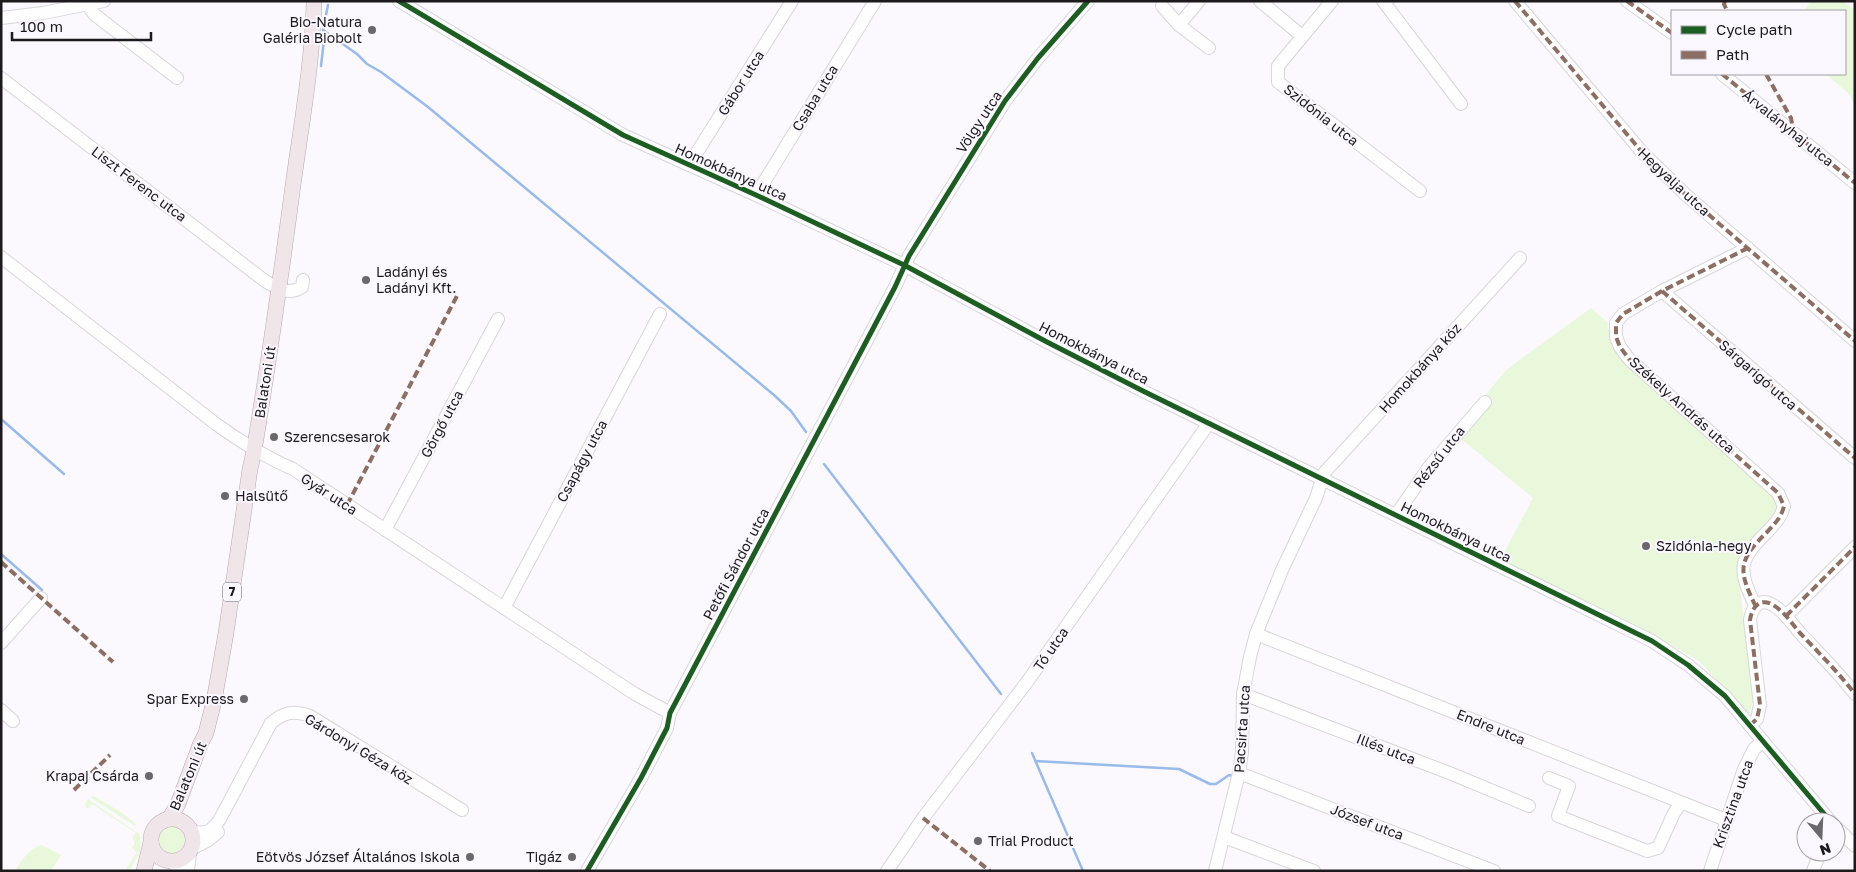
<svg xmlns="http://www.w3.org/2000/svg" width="1856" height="872" viewBox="0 0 1856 872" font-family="'Golos Text',sans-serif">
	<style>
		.green { fill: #e9f7db }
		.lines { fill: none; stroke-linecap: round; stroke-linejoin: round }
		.stream { stroke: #98bbec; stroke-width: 2.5 }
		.minor-casing { stroke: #d7d6d9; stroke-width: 14 }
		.major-casing { stroke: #b8a7ad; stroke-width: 16 }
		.minor { stroke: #fefeff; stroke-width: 12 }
		.major { stroke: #f0e6e9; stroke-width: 15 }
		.quiet { stroke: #8d6e63; stroke-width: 4; stroke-dasharray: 8 4; stroke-linecap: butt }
		.cycleway-casing { stroke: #fbf7ff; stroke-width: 8 }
		.cycleway { stroke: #1b5e20; stroke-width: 5 }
		.poi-dot { fill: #6a686b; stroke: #fbf7ff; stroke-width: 2 }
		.labels { text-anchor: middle; stroke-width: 4; stroke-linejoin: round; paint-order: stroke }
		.shield { fill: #fbf7ff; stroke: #5f5c61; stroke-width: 1 }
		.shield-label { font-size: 12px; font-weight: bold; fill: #1c1a1d }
		.poi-label { font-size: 14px; fill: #1c1a1d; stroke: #fbf7ff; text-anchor: end }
		.street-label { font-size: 14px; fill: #1c1a1d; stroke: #fbf7ff }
	</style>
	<rect width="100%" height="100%" fill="#fbf9fd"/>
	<!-- green -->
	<g class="green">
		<path d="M1813,1H1843L1855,10V108L1850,95L1826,74H1845V11H1804L1810,2Z"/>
		<path d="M1591,308L1607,322L1611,339L1779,494L1776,516L1738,574L1754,697L1749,715L1699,661L1640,627L1500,560L1533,498L1454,433L1507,369Z"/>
		<path d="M94,796L122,813L136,824L135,826L90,797Z"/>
		<path d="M88,799L139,834C144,849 137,858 129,871H125L137,852L132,848L135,842L132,838L136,833L92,804L87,809L85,804Z"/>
		<circle cx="172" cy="840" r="13"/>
		<path d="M42,845L61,855L51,871H15C22,860 29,848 42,845Z"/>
	</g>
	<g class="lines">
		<!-- stream -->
		<g class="stream">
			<path d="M328,5L323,30L357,54L367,64L381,72L428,107L774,395L791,411L806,432"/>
			<path d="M321,66L325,31"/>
			<path d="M1,419L64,474"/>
			<path d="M824,464L1001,694"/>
			<path d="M1,554L42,590"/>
			<path d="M1032,753L1083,871"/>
			<path d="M1035,761L1179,769L1210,784H1216L1229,775L1233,776"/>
		</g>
		<!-- minor casing -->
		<g class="minor-casing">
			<g id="minor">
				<path d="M88,1L91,10L95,15L177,78"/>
				<path d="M399,1L623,135L756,195L904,265L1047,342L1143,391L1652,641L1688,665L1725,696L1831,822"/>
				<path d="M1260,1L1302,36"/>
				<path d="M1332,1L1278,66V82L1420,191"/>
				<path d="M1383,1L1461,104"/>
				<path d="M1515,1L1641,151L1686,195L1855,341"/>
				<path d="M1627,1L1672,33"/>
				<path d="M1162,6L1179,25L1209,48"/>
				<path d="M1,18L43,13L104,1"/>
				<path d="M1179,25L1199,1"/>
				<path d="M1722,74L1855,183"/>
				<path d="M1,78L265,281C277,288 289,296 302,287L303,280"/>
				<path d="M689,165L792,1"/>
				<path d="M756,195L875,1"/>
				<path d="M1748,248L1662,291L1623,314L1616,323V337L1620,347L1629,359L1778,493L1784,506C1781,518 1776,522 1768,531C1739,560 1737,568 1755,605"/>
				<path d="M1,257L216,424C241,442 265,457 293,469L635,694L670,713"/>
				<path d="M1662,291L1855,458"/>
				<path d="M1396,515L1429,467L1485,402"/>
				<path d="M385,530L498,319"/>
				<path d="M504,608L660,314"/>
				<path d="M1786,616L1855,547"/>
				<path d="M1256,634L1726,820"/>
				<path d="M1,643L41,598"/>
				<path d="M1243,694L1452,774L1529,806"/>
				<path d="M1,710L13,721"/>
				<path d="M1750,725L1757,719L1760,705L1750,620C1752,607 1760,597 1773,605C1785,612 1792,624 1800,633C1819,653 1838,672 1855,694"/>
				<path d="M1239,773L1494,871"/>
				<path d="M1549,778L1569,786L1558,816L1647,851L1658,848L1674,813L1681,803"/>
				<path d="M1836,827L1855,846"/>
				<path d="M192,831C206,835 212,831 220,819L271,723C284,712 294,710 310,716L462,810"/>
				<path d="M1224,837L1314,871"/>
				<path d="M191,849L207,841L218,832"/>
				<path d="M170,861L183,871"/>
				<path d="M188,871L190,852"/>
				<path d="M587,871L641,778L667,728L670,713L895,287L909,256L1005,101L1038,58L1088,1"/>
				<path d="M887,871L923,818L1027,682L1209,423"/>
				<path d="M1215,871L1239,773L1242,752L1243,694L1250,657L1256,634L1282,570L1316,498L1324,473L1520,258"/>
				<path d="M1710,871L1744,769L1754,749L1763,741"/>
				<path d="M1813,871L1820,852"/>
			</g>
		</g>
		<!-- major casing -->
		<g class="major-casing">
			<g id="major">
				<circle cx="172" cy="840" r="21"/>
				<path d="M169,819L178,804L200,745L206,733L214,701L226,633L250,469L254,451C269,360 282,269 294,178C302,121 313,58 314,1"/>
				<path d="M144,871L151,842"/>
			</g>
		</g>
		<!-- minor -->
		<use href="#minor" class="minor"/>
		<!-- major -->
		<use href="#major" class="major"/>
		<!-- quiet -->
		<g class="quiet">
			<path d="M1515,1L1641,151L1686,195L1855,341"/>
			<path d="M1627,1L1672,33"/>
			<path d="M1725,1L1724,4L1727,11"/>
			<path d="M1722,74L1855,183"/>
			<path d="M1766,74L1791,118L1794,134"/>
			<path d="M1748,248L1662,291L1623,314L1616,323V337L1620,347L1629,359L1778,493L1784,506C1781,518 1776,522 1768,531C1739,560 1737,568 1755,605"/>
			<path d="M1662,291L1855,458"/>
			<path d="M347,505L458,294"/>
			<path d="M1,562L113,662"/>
			<path d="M1786,616L1855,547"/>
			<path d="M1750,725L1757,719L1760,705L1750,620C1752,607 1760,597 1773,605C1785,612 1792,624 1800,633C1819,653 1838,672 1855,694"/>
			<path d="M74,790L110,755"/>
			<path d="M923,818L990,871"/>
		</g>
		<!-- cycleway casing -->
		<g class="cycleway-casing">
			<g id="cycleway">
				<path d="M399,1L623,135L756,195L904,265L1047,342L1143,391L1652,641L1688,665L1725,696L1831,822"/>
				<path d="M587,871L641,778L667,728L670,713L895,287L909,256L1005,101L1038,58L1088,1"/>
			</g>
		</g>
		<!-- cycleway -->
		<use href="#cycleway" class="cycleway"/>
	</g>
	<!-- markers -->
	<g class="poi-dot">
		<circle cx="372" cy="30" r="5"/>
		<circle cx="366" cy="280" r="5"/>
		<circle cx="274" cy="437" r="5"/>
		<circle cx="225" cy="496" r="5"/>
		<circle cx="1646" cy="546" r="5"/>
		<circle cx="244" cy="699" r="5"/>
		<circle cx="149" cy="776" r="5"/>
		<circle cx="978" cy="841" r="5"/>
		<circle cx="470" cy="857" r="5"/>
		<circle cx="572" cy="857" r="5"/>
	</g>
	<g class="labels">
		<!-- shield labels -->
		<rect class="shield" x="223" y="582.5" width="18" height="19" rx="4"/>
		<g class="shield-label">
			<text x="232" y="596">7</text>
		</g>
		<!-- poi labels -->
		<g class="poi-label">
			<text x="362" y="27">Bio-Natura<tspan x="362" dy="16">Galéria Biobolt</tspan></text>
			<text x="376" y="277" text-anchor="start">Ladányi és<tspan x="376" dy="16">Ladányi Kft.</tspan></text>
			<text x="284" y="442" text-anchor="start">Szerencsesarok</text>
			<text x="235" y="501" text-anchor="start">Halsütő</text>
			<text x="1656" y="551" text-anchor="start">Szidónia-hegy</text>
			<text x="234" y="704">Spar Express</text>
			<text x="139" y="781">Krapaj Csárda</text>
			<text x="988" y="846" text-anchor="start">Trial Product</text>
			<text x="460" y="862">Eötvös József Általános Iskola</text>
			<text x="562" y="862">Tigáz</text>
		</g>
		<!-- street labels -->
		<g class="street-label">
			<text transform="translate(741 83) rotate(-58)" y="5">Gábor utca</text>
			<text transform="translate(815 98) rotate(-59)" y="5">Csaba utca</text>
			<text transform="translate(1321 115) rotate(38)" y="5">Szidónia utca</text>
			<text transform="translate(979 122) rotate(-57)" y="5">Völgy utca</text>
			<text transform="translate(1788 128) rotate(39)" y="5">Árvalányhaj utca</text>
			<text transform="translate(731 172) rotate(24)" y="5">Homokbánya utca</text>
			<text transform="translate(1674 182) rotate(43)" y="5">Hegyalja utca</text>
			<text transform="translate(139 184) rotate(37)" y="5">Liszt Ferenc utca</text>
			<text transform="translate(1094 353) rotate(27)" y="5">Homokbánya utca</text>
			<text transform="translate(1420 368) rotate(-48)" y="5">Homokbánya köz</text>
			<text transform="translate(1758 375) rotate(41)" y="5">Sárgarigó utca</text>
			<text transform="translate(265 382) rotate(-81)" y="5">Balatoni út</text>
			<text transform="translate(1682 405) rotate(42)" y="5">Székely András utca</text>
			<text transform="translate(442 424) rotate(-62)" y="5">Görgő utca</text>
			<text transform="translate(1439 457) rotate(-52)" y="5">Rézsű utca</text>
			<text transform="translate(582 461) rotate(-62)" y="5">Csapágy utca</text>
			<text transform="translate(329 494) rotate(33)" y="5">Gyár utca</text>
			<text transform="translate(1456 532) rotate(26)" y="5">Homokbánya utca</text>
			<text transform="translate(736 564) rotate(-62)" y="5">Petőfi Sándor utca</text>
			<text transform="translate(1051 649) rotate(-55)" y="5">Tó utca</text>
			<text transform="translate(1491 727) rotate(22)" y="5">Endre utca</text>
			<text transform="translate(1242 729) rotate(-86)" y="5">Pacsirta utca</text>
			<text transform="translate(359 749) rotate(31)" y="5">Gárdonyi Géza köz</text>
			<text transform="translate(1386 749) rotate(21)" y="5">Illés utca</text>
			<text transform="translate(188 776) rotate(-67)" y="5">Balatoni út</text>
			<text transform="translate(1733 804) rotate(-70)" y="5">Krisztina utca</text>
			<text transform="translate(1367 822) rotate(21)" y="5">József utca</text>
		</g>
	</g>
	<!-- border -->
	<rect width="1856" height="872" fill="none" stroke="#1c1a1d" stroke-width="5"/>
	<!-- legend -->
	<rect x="1671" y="10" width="175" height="65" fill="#fbf7ff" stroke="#a29fa5"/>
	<rect x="1681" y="26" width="25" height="8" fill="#1b5e20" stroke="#a29fa5"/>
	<text x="1716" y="35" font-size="15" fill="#1c1a1d">Cycle path</text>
	<rect x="1681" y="51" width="25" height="8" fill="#8d6e63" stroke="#a29fa5"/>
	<text x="1716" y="60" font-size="15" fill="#1c1a1d">Path</text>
	<!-- north arrow -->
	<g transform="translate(1821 837) rotate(161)"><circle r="24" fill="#fbf7ff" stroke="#a29fa5"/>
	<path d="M0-4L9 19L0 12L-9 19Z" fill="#6a686b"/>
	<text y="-8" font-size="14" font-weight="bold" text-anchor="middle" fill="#1c1a1d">N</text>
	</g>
	<!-- scale -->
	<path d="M12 32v8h139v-8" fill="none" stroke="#1c1a1d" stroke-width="2.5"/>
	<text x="20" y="32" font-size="15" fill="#1c1a1d" stroke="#fbf7ff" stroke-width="4" paint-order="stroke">100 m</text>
</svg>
